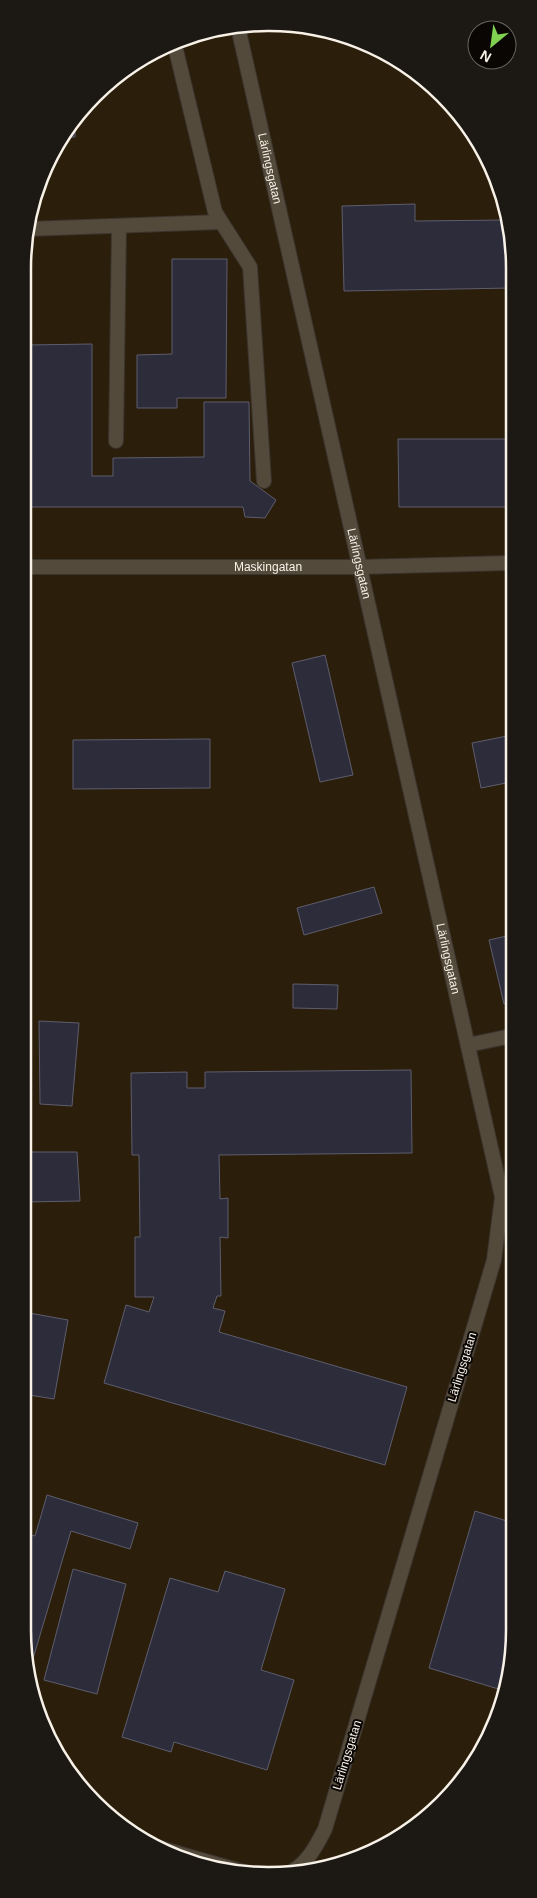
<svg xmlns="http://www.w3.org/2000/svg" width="537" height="1898" viewBox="0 0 537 1898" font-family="Arial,sans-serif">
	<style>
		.built { fill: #2b1e0a }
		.building { fill: #2d2c3b; stroke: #5d5d6e }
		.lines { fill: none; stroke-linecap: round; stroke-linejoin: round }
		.service-casing { stroke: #3b342e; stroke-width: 16 }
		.minor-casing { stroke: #3b342e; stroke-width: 16 }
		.service { stroke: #544a3b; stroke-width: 14 }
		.minor { stroke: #544a3b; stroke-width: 14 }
		.labels { text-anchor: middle; stroke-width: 4; stroke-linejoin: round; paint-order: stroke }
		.street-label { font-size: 12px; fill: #f7f1e8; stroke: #090603 }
		.rim { fill: none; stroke: #f7f1e8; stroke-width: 2.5 }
	</style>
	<rect width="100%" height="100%" fill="#231a0d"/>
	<!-- built -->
	<path class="built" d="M220,27H316L378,48L443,95L489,160L512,237L510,1677L481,1753L418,1824L347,1863L252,1875L160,1850L84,1792L41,1723L23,1630L27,221L64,132L132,64Z"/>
	<!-- building -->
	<g class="building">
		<path d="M75,121V137H62L64,132Z"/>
		<path d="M415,204V221L507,220L512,237V288L344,291L342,206Z"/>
		<path d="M172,259H227L226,398H177V408H137V355L172,354Z"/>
		<path d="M92,344V476H113V458L204,457V402H249L250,481L276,500L265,518L245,517L243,507H26L27,345Z"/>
		<path d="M398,439H512V507H399Z"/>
		<path d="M325,655L353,775L320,782L292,663Z"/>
		<path d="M512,735L511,782L481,788L472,743Z"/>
		<path d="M210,739V788L73,789V740Z"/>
		<path d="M374,887L382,913L304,935L297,908Z"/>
		<path d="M511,935V1003L504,1004L489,940Z"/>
		<path d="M293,984L338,985L337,1009L293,1008Z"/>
		<path d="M39,1021L79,1023L72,1106L40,1104Z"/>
		<path d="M411,1070L412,1153L219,1155L220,1199L228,1198V1238L220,1237L221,1296H217L213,1308L225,1311L219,1332L407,1387L385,1465L104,1383L126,1305L149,1312L154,1297H135V1237H140L139,1155H132L131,1073L187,1072V1088H205V1072Z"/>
		<path d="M24,1152H77L80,1201L24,1202Z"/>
		<path d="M24,1312L68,1320L54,1399L23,1394Z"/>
		<path d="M47,1495L138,1523L130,1549L71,1531L32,1662L29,1661L22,1630L23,1533L35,1536Z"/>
		<path d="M475,1511L510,1522V1677L505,1691L429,1668Z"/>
		<path d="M73,1569L126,1584L97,1694L44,1680Z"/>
		<path d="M225,1571L285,1589L261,1670L294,1680L267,1770L174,1742L171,1752L122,1737L170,1578L218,1592Z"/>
	</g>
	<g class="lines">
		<!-- service casing -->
		<g class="service-casing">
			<g id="service">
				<path d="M175,46L215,212L250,267L264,481"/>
				<path d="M27,229L221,222"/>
				<path d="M116,441L119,226"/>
				<path d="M468,1045L511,1036"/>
			</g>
		</g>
		<!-- minor casing -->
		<g class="minor-casing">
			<g id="minor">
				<path id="s1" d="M238,27L502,1197L494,1260L325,1829C317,1844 309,1861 294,1870"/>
				<path id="s2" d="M26,567H359L512,563"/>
				<path d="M156,1847L251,1874H259"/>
			</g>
		</g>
		<!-- service -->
		<use href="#service" class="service"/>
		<!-- minor -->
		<use href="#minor" class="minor"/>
	</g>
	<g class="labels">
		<!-- street labels -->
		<g class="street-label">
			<text dy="4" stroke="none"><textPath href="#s1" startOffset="145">Lärlingsgatan</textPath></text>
			<text dy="4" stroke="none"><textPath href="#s1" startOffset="550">Lärlingsgatan</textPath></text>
			<text dy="4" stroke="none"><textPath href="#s2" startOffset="242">Maskingatan</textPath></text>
			<text dy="4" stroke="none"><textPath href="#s1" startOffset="955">Lärlingsgatan</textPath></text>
			<text transform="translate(462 1367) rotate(-73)" y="4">Lärlingsgatan</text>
			<text transform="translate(347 1755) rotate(-73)" y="4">Lärlingsgatan</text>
		</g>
	</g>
	<!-- crop -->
	<path d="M0 0H537V1898H0ZM268 31H269A237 237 0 0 1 506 268V1630A237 237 0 0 1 269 1867H268A237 237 0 0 1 31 1630V268A237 237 0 0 1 268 31Z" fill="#1c1915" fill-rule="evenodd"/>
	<path class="rim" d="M268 31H269A237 237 0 0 1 506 268V1630A237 237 0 0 1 269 1867H268A237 237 0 0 1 31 1630V268A237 237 0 0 1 268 31Z"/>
	<!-- north arrow -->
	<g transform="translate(492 45) rotate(209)"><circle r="24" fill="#090603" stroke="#68645f"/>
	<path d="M0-4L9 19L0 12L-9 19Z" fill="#80d051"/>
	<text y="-8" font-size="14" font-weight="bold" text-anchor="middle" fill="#f7f1e8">N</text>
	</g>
</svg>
